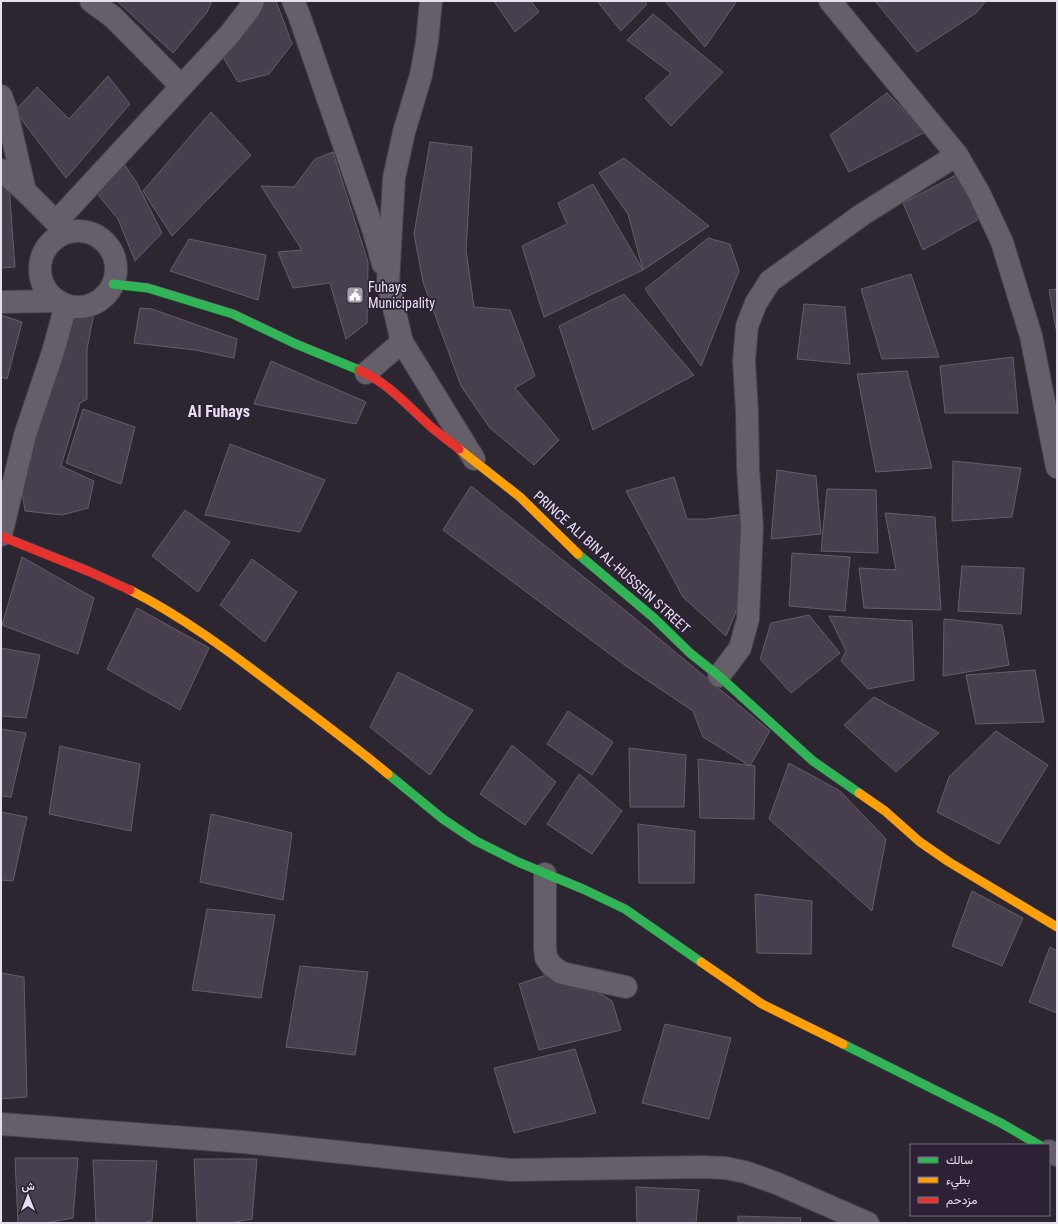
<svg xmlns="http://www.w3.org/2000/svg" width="1058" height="1224" viewBox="0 0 1058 1224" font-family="'Roboto Condensed',Vazirmatn,sans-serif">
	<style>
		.building { fill: #473f4d; stroke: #635e67 }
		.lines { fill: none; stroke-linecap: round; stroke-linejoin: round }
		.street-casing { stroke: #47414c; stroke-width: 24 }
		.fast-casing { stroke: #47414c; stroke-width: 10 }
		.slow-casing { stroke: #47414c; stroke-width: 10 }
		.jam-casing { stroke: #47414c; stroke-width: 10 }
		.street { stroke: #645f68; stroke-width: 22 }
		.fast { stroke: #30b455; stroke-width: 9 }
		.slow { stroke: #ff9f0a; stroke-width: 9 }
		.jam { stroke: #e5322d; stroke-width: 9 }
		.labels { text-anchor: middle; stroke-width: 3.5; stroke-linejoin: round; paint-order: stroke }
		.poi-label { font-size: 14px; fill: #e7dfee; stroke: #2d2136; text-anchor: start }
		.street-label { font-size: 14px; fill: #e7dfee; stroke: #2d2136 }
		.quarter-label { font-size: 16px; font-weight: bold; fill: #e7dfee; stroke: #2d2136 }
	</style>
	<rect width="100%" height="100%" fill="#2c2631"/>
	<!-- building -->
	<g class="building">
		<path d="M117,1H212L207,12L173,53Z"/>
		<path d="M264,1H276L292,44L269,74L238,82L221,54Z"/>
		<path d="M494,1H531L539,12L515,32Z"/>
		<path d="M597,1H645L647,4L621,31Z"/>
		<path d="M665,1H737L705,47Z"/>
		<path d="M875,1H986L976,13L917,52Z"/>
		<path d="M653,14L723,72L671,126L645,98L671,73L627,40Z"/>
		<path d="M108,76L130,104L66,178L15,111L37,87L69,119Z"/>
		<path d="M887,93L925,132L849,172L830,135Z"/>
		<path d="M211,112L251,155L172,236L143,191Z"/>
		<path d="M430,142L472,147L466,250L474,307L510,310L535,376L515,388L559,440L534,465L490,428L461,386L423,282L414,234Z"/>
		<path d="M333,152L368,262L367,323L346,339L330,283L293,288L278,252L302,250L261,186L294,187L315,159Z"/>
		<path d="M624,158L709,226L643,270L628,214L599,173Z"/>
		<path d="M122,161L137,183L162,233L135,261L118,219L95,191Z"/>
		<path d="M958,174L979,219L923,250L903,203Z"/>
		<path d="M1,179L9,185L15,267L1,268Z"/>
		<path d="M593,184L643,270L544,317L522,246L567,224L558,203Z"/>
		<path d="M708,238L730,244L739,271L701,366L645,289Z"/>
		<path d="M189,239L266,255L258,300L170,271Z"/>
		<path d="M911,274L939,357L882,359L861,289Z"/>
		<path d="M1057,289V334L1049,290Z"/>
		<path d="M624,294L694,375L593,430L559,326Z"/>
		<path d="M804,304L845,307L850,364L797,359Z"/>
		<path d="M140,308L152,309L237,339L234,358L195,350L134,343Z"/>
		<path d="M94,313L87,349V399L80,403L61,466L94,481L88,508L62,515L25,511L20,478L67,317Z"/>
		<path d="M1,315L22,322L7,379L1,377Z"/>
		<path d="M1013,357L1018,413H945L940,366Z"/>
		<path d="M271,361L366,402L356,424L254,404Z"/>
		<path d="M907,371L932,468L876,472L857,374Z"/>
		<path d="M83,409L135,427L121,484L66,463Z"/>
		<path d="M230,444L325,480L300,532L205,515Z"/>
		<path d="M953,461L1021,468L1012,517L952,521Z"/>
		<path d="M777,470L816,476L821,534L771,539Z"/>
		<path d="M674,477L687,519H707L745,514L737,609L726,636L683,597L626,491Z"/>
		<path d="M471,486L626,611L770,731L750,766L703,737L693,711L626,666L443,530Z"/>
		<path d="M827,489L876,490L878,553L821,551Z"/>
		<path d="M185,510L230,542L198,592L152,556Z"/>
		<path d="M885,513L935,517L941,610L864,608L859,568L896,570Z"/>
		<path d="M792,553L850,557L845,611L789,606Z"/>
		<path d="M22,557L94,598L78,654L2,625Z"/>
		<path d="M252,559L297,592L265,642L220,605Z"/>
		<path d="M962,566L1024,568L1021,614L958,611Z"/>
		<path d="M137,608L209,648L180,710L107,669Z"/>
		<path d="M809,615L840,653L791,693L760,659L771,623Z"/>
		<path d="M829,616L912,621L914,680L868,689L841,661L846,651Z"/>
		<path d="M944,619L1002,625L1009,665L943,676Z"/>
		<path d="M1,648L40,655L26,718L1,716Z"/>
		<path d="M1035,670L1044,722L976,724L966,675Z"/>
		<path d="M398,672L473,710L430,775L370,727Z"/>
		<path d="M874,697L939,733L896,772L844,725Z"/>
		<path d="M568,711L613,742L592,775L547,744Z"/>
		<path d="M1,729L26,733L11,797L1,796Z"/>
		<path d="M996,731L1048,765L999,844L937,812L949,777Z"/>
		<path d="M512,745L556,782L525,825L480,794Z"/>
		<path d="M60,746L140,764L131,831L49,814Z"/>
		<path d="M629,748L686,755L684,807H630Z"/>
		<path d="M698,759L755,766L754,819L700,818Z"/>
		<path d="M789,763L840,791L886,839L872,911L769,819Z"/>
		<path d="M579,774L622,811L592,854L547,824Z"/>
		<path d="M1,812L27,817L13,881L1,880Z"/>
		<path d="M211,814L292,833L283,900L200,882Z"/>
		<path d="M638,824L695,831L694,883H639Z"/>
		<path d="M972,891L1023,918L1002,966L952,946Z"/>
		<path d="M755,894L812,901L811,954L757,953Z"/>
		<path d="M207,909L275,915L261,998L192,990Z"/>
		<path d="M1050,947L1057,951V1013L1029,1002Z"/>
		<path d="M300,966L368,972L355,1055L286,1047Z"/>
		<path d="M1,973L24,977L27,1097L1,1099Z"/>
		<path d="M549,974L591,988L612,1001L621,1030L539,1050L519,984Z"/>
		<path d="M665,1024L731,1038L709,1119L642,1103Z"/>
		<path d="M575,1049L596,1113L514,1133L494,1068Z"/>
		<path d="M15,1158H78L73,1218L45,1223H18Z"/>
		<path d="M194,1159H257L252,1219L229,1223H197Z"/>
		<path d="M93,1160L157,1161L152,1221L139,1223H96Z"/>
		<path d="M636,1187L699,1190L696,1223H637Z"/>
		<path d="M738,1216L801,1218L800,1223H738Z"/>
	</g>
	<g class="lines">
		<!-- street casing -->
		<g class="street-casing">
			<g id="street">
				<path d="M91,1L113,17L181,86"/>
				<path d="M293,1L299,15L374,232L383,264"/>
				<path d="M431,1L427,42L421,75L404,132L394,178L388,283L402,342L474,459"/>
				<path d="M830,1L957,155L979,193L1002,242L1031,336L1057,467"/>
				<path d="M1,96L6,109L25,191"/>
				<path d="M1,170L25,191L66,232"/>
				<path d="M57,221L229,35L250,8L253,1"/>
				<circle cx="78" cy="269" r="38"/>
				<path d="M1,302L58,301"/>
				<path d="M366,373L402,342"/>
				<path d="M1,535L25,435L53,352L66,305"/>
				<path d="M719,676L740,648L748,619L752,527L748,468L747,411L744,361L747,326L756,303L770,281L863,214L957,155"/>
				<path d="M545,874V948L546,958L552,966L562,973L626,987"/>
				<path d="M1,1124L243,1142L511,1170L702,1167L725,1168L745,1172L776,1183L868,1223"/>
				<path d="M1049,1151L1057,1155"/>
			</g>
		</g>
		<!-- fast casing -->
		<g class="fast-casing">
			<g id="fast">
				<path d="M113,284L148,288L233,314L296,344L359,370"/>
				<path d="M578,554L654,618L690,653L719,676L813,761L859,793"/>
				<path d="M388,774L443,819L476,841L518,862L583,889L625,909L701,962"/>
				<path d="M843,1044L1001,1123L1039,1145"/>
			</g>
		</g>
		<!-- slow casing -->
		<g class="slow-casing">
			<g id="slow">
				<path d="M459,449L520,497L578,554"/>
				<path d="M130,590C183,617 230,652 277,688C314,716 352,744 388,774"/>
				<path d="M859,793L885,811L920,842L949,862L1057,927"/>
				<path d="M701,962L762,1004L843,1044"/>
			</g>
		</g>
		<!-- jam casing -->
		<g class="jam-casing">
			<g id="jam">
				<path d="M359,370C387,382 408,406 430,426C439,434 449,441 459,449"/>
				<path d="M1,536L88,571L130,590"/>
			</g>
		</g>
		<!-- street -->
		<use href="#street" class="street"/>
		<!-- fast -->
		<use href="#fast" class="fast"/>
		<!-- slow -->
		<use href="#slow" class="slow"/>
		<!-- jam -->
		<use href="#jam" class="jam"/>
	</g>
	<!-- icons -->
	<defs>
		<g id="civic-square" transform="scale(0.9)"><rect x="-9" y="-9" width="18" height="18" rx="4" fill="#a69eac" stroke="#2d2136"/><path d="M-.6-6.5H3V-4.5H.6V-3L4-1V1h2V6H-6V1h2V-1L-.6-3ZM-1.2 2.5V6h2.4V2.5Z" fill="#fff"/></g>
	</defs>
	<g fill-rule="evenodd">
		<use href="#civic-square" x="355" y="295"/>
	</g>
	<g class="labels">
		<!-- poi labels -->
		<g class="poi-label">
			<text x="368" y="292">Fuhays<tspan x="368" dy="16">Municipality</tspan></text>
		</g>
		<!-- street labels -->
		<g class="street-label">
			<text transform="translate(612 562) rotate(42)" y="5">PRINCE ALI BIN AL-HUSSEIN STREET</text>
		</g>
		<!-- quarter labels -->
		<g class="quarter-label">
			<text x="219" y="417">Al Fuhays</text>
		</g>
	</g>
	<!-- border -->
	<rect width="1058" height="1224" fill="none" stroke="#e7dfee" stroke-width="4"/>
	<!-- legend -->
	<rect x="910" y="1144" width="140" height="72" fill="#2d2136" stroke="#776d80"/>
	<rect x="918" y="1157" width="20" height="6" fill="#30b455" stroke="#776d80"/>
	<text x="946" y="1164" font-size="12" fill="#e7dfee">سالك</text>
	<rect x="918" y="1177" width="20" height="6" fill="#ff9f0a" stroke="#776d80"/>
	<text x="946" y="1184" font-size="12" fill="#e7dfee">بطيء</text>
	<rect x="918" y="1197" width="20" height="6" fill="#e5322d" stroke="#776d80"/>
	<text x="946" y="1204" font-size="12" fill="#e7dfee">مزدحم</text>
	<!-- north arrow -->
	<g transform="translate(28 1196)" stroke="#2d2136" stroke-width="3" paint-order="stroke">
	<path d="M0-3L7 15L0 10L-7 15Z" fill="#e7dfee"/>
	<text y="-6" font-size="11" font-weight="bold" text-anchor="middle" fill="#e7dfee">ش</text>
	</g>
</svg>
